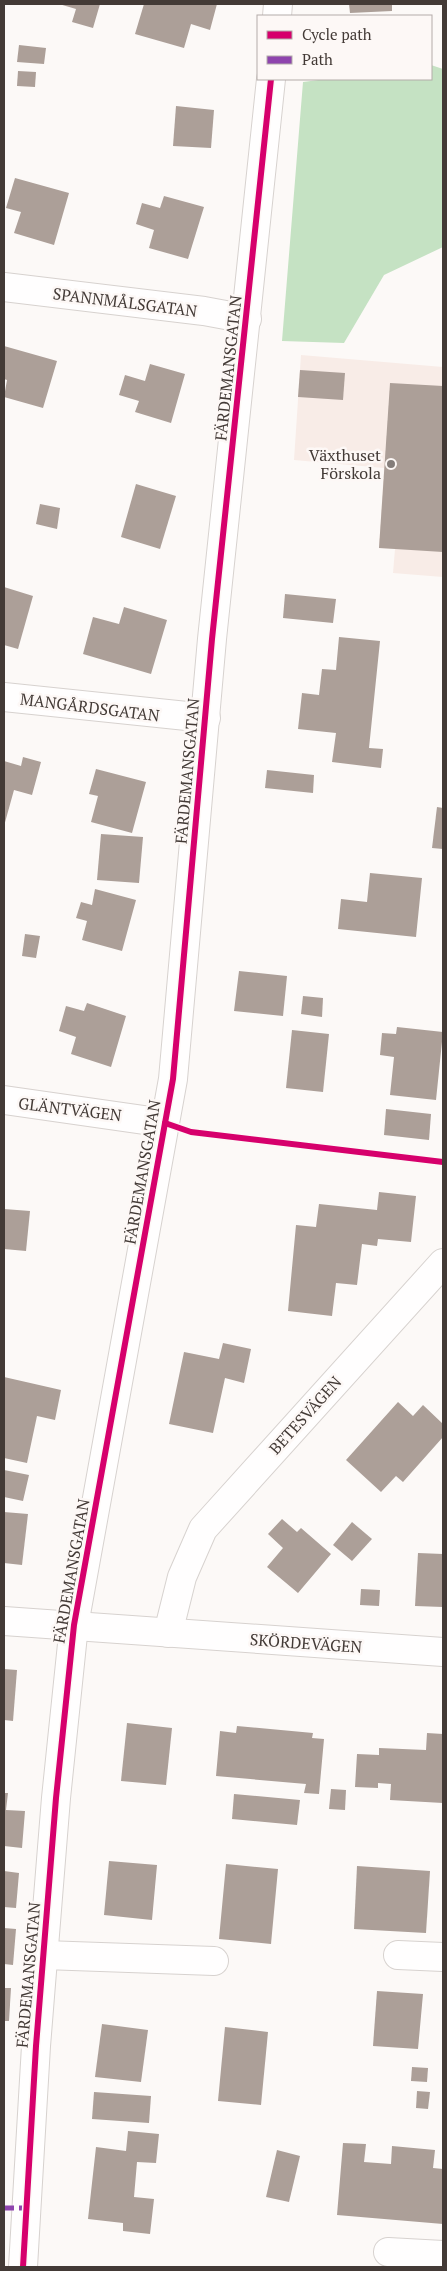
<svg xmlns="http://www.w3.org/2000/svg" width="447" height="2271" viewBox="0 0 447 2271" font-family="'PT Serif',serif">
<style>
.built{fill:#f8ece7}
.forest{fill:#c5e2c3}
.building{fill:#ac9f98}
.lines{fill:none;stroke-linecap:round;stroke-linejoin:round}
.street-casing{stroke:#d7d2cf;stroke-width:30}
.street{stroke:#fffefe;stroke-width:28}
.quiet{stroke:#8e44ad;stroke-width:5;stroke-dasharray:10 5;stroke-linecap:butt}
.cycleway-casing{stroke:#fdf8f6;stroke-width:9}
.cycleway{stroke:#d6006c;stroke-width:6}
.poi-dot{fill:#847d7a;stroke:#fdf8f6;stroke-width:2}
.labels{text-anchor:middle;stroke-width:5;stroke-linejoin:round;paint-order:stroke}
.street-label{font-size:16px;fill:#433a36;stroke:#fdf8f6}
.poi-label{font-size:16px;fill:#433a36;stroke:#fdf8f6;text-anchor:end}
</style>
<rect width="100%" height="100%" fill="#fcf9f7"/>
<polygon class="built" points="301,355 443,367 443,577 393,573 395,549 379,548 384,468 294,460"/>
<polygon class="forest" points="431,65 443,69 443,247 384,275 344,343 282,341 303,82 326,79 431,79"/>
<g class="building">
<polygon points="59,4 100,4 93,28 72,22 76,9"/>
<polygon points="144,4 217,4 210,30 191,24 184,48 135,34"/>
<polygon points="349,4 392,4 392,11 350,13"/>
<polygon points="19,45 46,48 44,64 17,62"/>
<polygon points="18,71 36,72 35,87 17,86"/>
<polygon points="176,106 214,110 211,148 173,146"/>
<polygon points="15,178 69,193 54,245 14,233 21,212 6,208"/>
<polygon points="164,196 204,207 188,259 149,248 154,230 136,224 142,203 160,208"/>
<polygon points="4,346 57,361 43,408 4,397 7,380 4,379"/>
<polygon points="150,364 185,374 171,423 135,412 139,401 119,395 125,375 145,381"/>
<polygon points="300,370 345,373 343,400 298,397"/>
<polygon points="390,383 443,386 443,552 379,548"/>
<polygon points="136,484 176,496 160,549 121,537"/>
<polygon points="40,504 60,508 57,529 36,524"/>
<polygon points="4,587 33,596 18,649 4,645"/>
<polygon points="285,594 336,599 333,623 283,618"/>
<polygon points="124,607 167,620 151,674 83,654 93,617 119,624"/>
<polygon points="339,637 380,641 369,748 383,749 381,768 332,762 336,733 298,729 302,693 319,695 322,669 336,670"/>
<polygon points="23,757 41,762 32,795 14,790 4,826 4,761 21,766"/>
<polygon points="96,769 146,782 132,833 91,822 98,796 89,794"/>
<polygon points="267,770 314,775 313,793 265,788"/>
<polygon points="437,807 443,808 443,849 432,848"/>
<polygon points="101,834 143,837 139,883 97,880"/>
<polygon points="370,873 422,878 416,937 338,929 341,899 367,902"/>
<polygon points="95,889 136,900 122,951 82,940 87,921 76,918 81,902 92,905"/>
<polygon points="25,934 40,936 36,958 22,956"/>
<polygon points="239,971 287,976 283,1016 234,1011"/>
<polygon points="303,996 323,998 322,1017 301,1014"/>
<polygon points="87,1003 126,1016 111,1067 71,1054 76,1037 59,1031 66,1006 84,1011"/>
<polygon points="397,1027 443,1032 436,1100 390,1095 394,1057 380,1055 382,1033 396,1034"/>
<polygon points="292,1030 329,1034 323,1092 286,1088"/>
<polygon points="386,1109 431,1114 429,1140 384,1135"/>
<polygon points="379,1192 416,1196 411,1242 378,1239 377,1246 362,1244 357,1285 336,1283 332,1316 288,1311 296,1225 316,1227 319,1204 377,1210"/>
<polygon points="4,1209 30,1211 26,1251 4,1249"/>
<polygon points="223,1343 251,1349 244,1383 225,1378 213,1433 169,1424 184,1352 219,1359"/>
<polygon points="4,1377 61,1390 55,1420 37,1416 27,1463 4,1458"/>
<polygon points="398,1402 413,1416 423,1405 443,1424 443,1437 403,1482 396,1476 381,1492 346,1460"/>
<polygon points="4,1470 29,1475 23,1501 4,1497"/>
<polygon points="4,1512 28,1514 22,1565 4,1563"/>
<polygon points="282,1519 297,1532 301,1528 331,1554 298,1593 267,1567 283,1548 268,1534"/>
<polygon points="352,1522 372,1539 352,1561 333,1545"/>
<polygon points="418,1553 443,1554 443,1607 415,1606"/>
<polygon points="361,1589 380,1590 379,1606 360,1605"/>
<polygon points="4,1669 17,1670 13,1721 4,1720"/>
<polygon points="127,1723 172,1728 166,1785 121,1781"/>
<polygon points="237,1726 313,1733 312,1738 324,1739 319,1794 304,1793 306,1784 216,1776 220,1731 236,1733"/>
<polygon points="427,1733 443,1734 443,1803 390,1800 391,1784 378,1783 378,1788 355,1787 357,1754 379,1755 379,1748 426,1750"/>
<polygon points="331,1789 346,1790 345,1810 329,1809"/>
<polygon points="4,1793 8,1793 6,1810 25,1811 22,1848 4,1846"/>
<polygon points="234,1794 300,1800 297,1825 232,1819"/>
<polygon points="109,1861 157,1865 152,1920 104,1915"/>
<polygon points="226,1864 278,1869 271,1944 219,1939"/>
<polygon points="357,1866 430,1871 426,1933 354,1929"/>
<polygon points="4,1871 19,1873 16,1908 4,1907"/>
<polygon points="4,1928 16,1929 13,1965 4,1964"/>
<polygon points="4,1988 11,1988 9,2021 4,2021"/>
<polygon points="377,1991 423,1994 418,2049 373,2046"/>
<polygon points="102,2024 148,2030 141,2082 95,2077"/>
<polygon points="225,2027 268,2032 261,2105 218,2101"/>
<polygon points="412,2067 428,2068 427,2082 411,2081"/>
<polygon points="417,2091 430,2092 428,2109 416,2108"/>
<polygon points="94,2092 151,2096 149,2123 92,2119"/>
<polygon points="128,2131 159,2134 156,2163 137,2162 134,2197 154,2199 150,2234 123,2231 123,2223 88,2219 96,2147 126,2151"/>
<polygon points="343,2143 366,2144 364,2162 391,2164 392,2146 435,2150 433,2168 443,2169 443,2224 337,2215"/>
<polygon points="277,2150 300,2156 289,2202 266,2197"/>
</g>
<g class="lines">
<g class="street-casing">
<g id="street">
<polyline points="277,16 278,4"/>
<polyline points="4,287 204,311 247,319"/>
<polyline points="4,697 206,718"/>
<polyline points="4,1100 165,1123"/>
<polyline points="4,1621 443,1652"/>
<polyline points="168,1633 182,1577 203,1529 443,1263"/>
<polyline points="44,1955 214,1961"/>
<polyline points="398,1955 443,1957"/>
<polyline points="388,2252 443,2255"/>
<polyline points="23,2267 36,2046 56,1798 74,1625 173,1079 212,639 271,79"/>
</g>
</g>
<use href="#street" class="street"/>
<polyline class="quiet" points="4,2208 27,2208"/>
<g class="cycleway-casing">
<g id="cycleway">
<polyline points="165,1123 191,1132 443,1162"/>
<polyline points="23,2267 36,2046 56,1798 74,1625 173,1079 212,639 271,79"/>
</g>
</g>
<use href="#cycleway" class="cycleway"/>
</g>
<circle class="poi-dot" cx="391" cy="464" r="5"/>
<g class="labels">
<g class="street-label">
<text transform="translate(125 302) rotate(7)" y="6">SPANNMÅLSGATAN</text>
<text transform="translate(228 368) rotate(-84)" y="6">FÄRDEMANSGATAN</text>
<text transform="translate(90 707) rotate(7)" y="6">MANGÅRDSGATAN</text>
<text transform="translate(187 771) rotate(-85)" y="6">FÄRDEMANSGATAN</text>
<text transform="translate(70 1109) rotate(7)" y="6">GLÄNTVÄGEN</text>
<text transform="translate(142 1172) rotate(-80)" y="6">FÄRDEMANSGATAN</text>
<text transform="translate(305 1415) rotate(-48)" y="6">BETESVÄGEN</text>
<text transform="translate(71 1571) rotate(-80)" y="6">FÄRDEMANSGATAN</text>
<text transform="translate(306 1643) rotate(4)" y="6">SKÖRDEVÄGEN</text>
<text transform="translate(28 1975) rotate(-85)" y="6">FÄRDEMANSGATAN</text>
</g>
<g class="poi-label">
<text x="381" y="461">Växthuset<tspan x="381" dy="18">Förskola</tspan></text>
</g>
</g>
<rect width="447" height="2271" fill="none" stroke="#433a36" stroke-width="10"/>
<rect x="257" y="15" width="175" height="65" fill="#fdf8f6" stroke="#b3aca9"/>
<rect x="267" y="31" width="25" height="8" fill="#d6006c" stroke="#b3aca9"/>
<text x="302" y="40" font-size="15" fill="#433a36">Cycle path</text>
<rect x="267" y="56" width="25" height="8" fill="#8e44ad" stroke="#b3aca9"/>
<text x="302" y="65" font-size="15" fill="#433a36">Path</text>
</svg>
